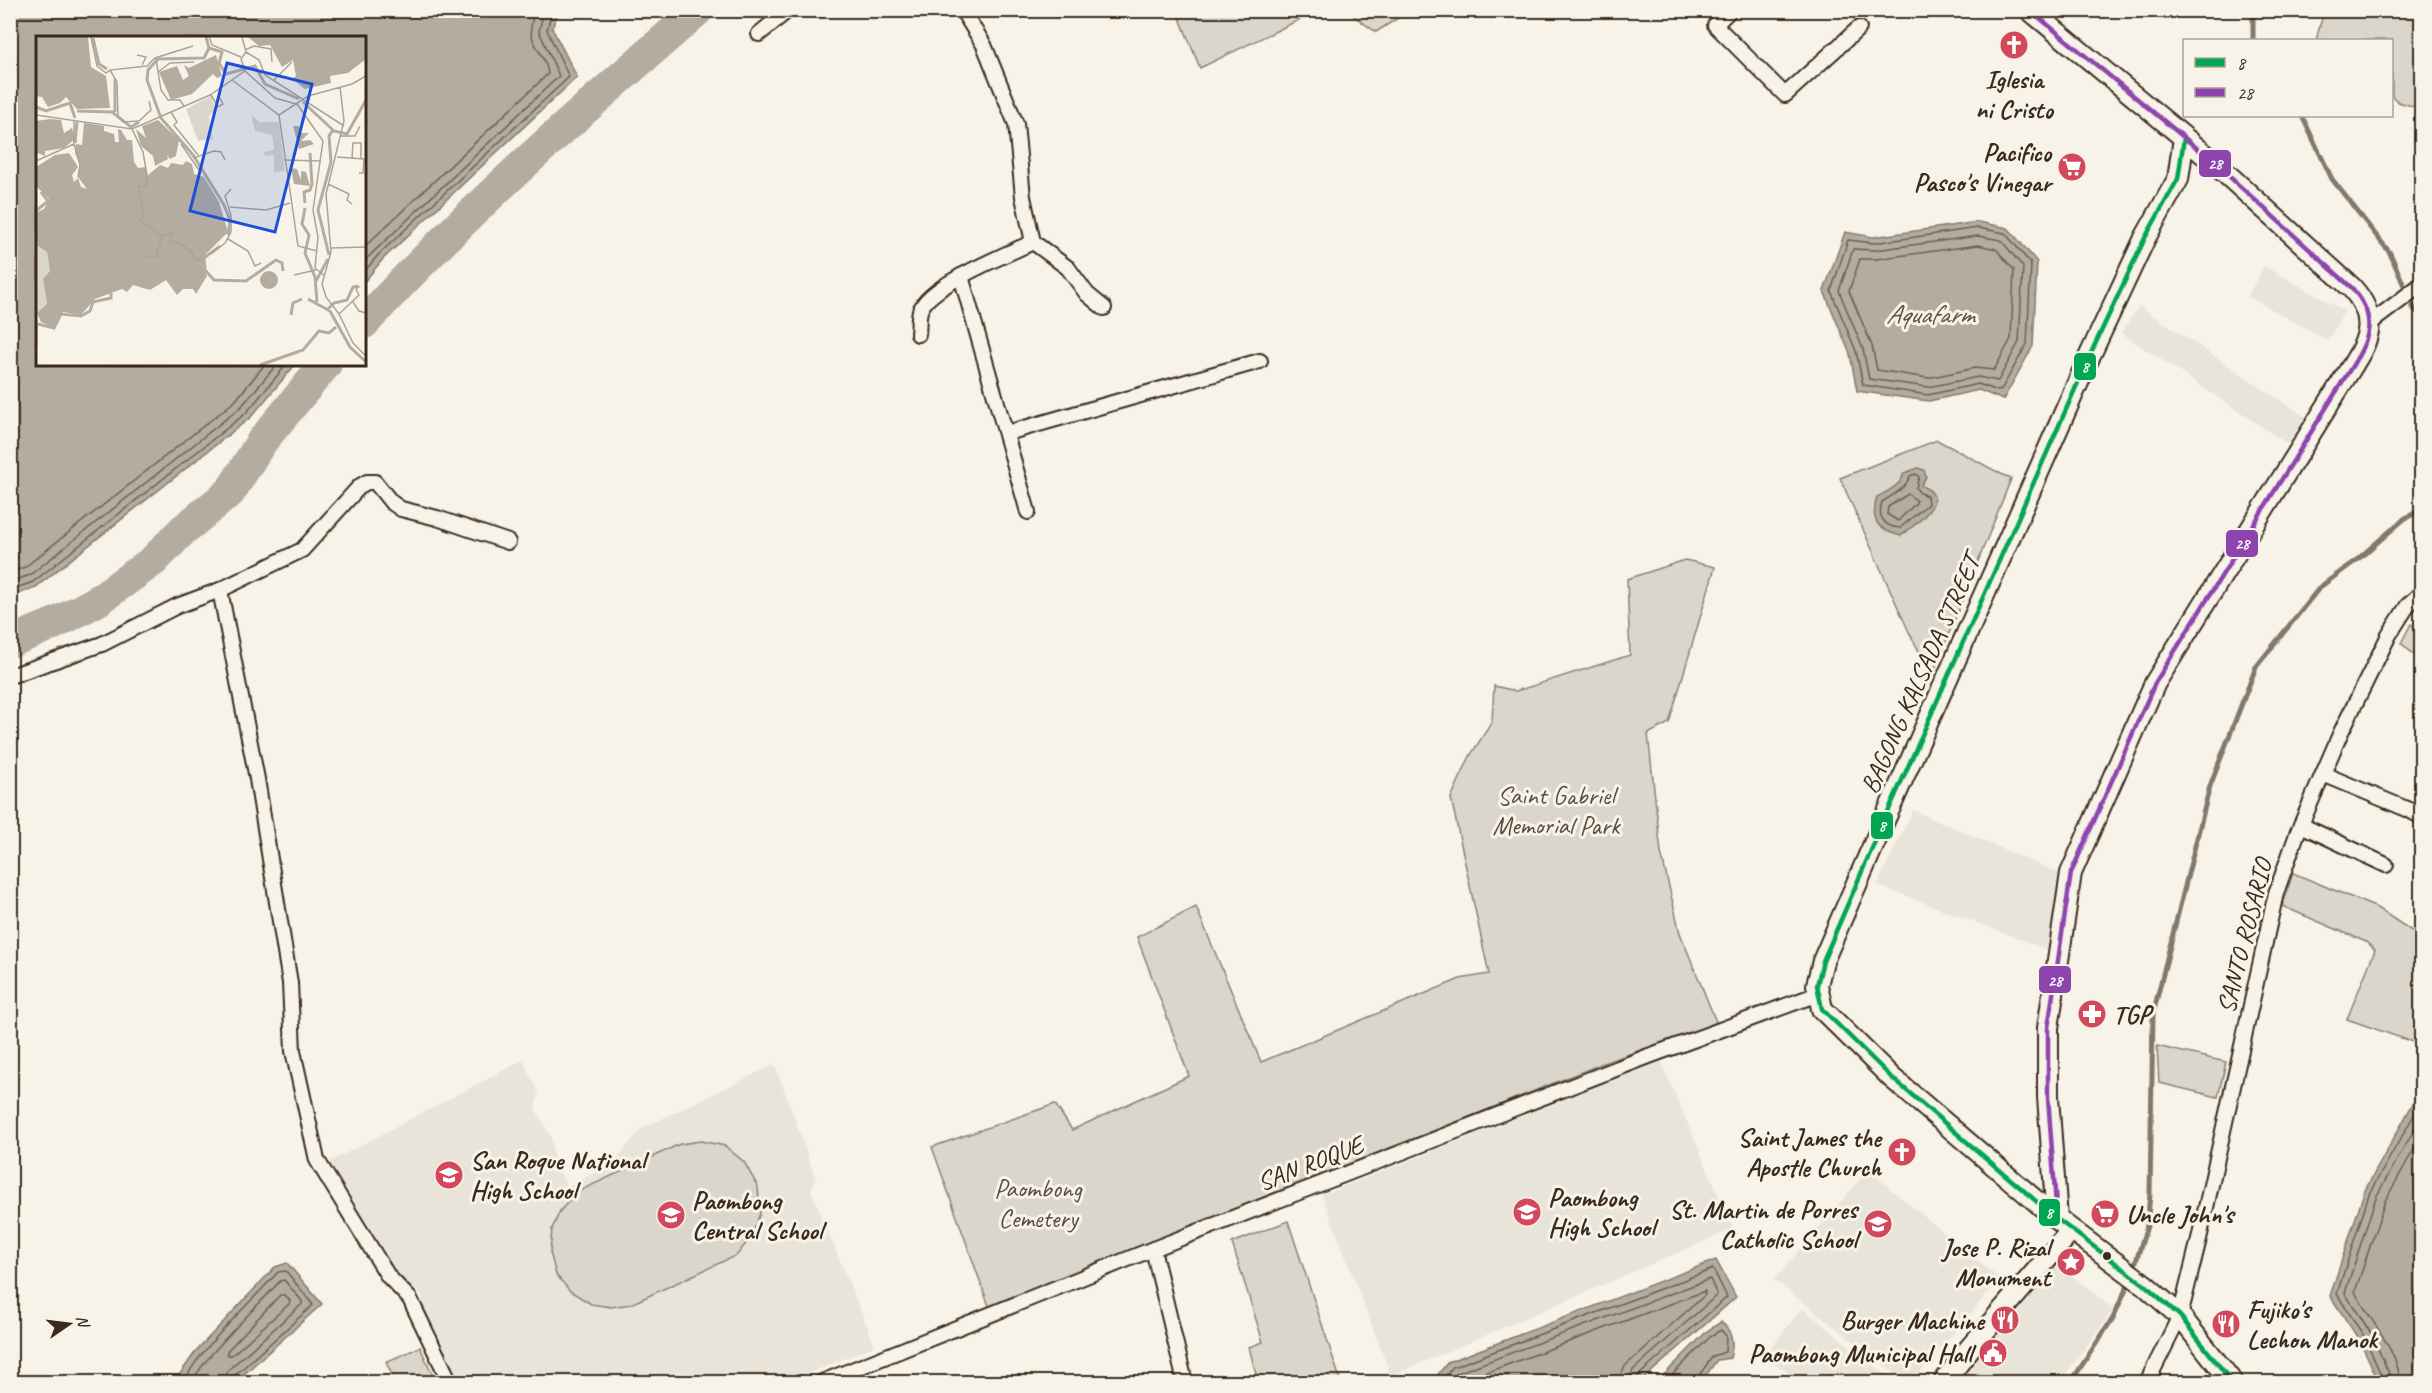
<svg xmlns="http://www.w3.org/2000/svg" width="2432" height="1393" viewBox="0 0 2432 1393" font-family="Caveat,sans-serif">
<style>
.built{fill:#e9e4d9}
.green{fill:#dbd6cb;stroke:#8b8074;stroke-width:1.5}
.water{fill:#b4aca0;stroke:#84786c;stroke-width:1.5}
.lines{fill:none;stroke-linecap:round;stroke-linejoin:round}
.shore{stroke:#6b5e52;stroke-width:1.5}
.stream{stroke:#84786c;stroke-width:5}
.river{stroke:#b4aca0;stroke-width:32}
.street-casing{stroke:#3b2a1e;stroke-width:18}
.secondary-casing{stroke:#3b2a1e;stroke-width:24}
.street{stroke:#f7f3e8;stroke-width:14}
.secondary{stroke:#f7f3e8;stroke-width:20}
.bus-1-casing{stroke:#f7f3e8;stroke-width:9}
.bus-2-casing{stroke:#f7f3e8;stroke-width:9}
.bus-1{stroke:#00a651;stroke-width:4.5}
.bus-2{stroke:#8e44ad;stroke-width:4.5}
.bus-dot{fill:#3b2a1e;stroke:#f7f3e8;stroke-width:2}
.labels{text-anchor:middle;stroke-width:6;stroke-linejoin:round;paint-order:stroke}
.poi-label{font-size:26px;font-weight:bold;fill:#3b2a1e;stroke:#f7f3e8;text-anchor:end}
.street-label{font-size:26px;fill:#3b2a1e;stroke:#f7f3e8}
.park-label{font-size:26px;fill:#5b4c41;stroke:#f7f3e8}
.water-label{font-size:27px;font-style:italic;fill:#5f5145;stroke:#f7f3e8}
.inset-river{fill:none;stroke:#b4aca0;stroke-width:3}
.inset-road{fill:none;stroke:#aca397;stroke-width:1.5}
.view{fill:#1d4ed8;fill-opacity:0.15;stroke:#1d4ed8;stroke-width:3}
.inset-edge{fill:none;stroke:#3b2a1e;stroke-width:3}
.line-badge{stroke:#f7f3e8;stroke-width:2}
.badge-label{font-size:16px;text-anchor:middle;font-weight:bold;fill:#fff}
</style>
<rect width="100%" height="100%" fill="#f7f3e8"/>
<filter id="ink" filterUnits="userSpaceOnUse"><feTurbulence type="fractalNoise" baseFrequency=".0167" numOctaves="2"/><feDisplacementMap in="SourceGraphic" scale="12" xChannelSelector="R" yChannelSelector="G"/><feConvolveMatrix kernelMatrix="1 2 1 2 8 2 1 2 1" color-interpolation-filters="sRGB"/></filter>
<g filter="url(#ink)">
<g class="built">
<polygon points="2264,266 2345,311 2328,341 2248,296"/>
<polygon points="2139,306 2307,418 2289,445 2121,333"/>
<polygon points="1913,810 2063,875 2046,949 1877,885"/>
<polygon points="523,1060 539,1094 535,1108 551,1137 554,1158 567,1187 614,1162 641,1129 775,1064 816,1179 811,1190 875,1346 788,1382 454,1382 422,1314 422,1295 396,1277 329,1162"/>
<polygon points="1661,1061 1733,1229 1391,1376 1322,1195"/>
<polygon points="1868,1170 2000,1279 1912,1382 1906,1382 1774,1280"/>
<polygon points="2051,1259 2114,1309 2060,1382 1963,1382 1958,1378"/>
<polygon points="1802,1308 1895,1382 1801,1382 1765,1356"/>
</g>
<g class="green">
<polygon points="1177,11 1317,11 1200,68"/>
<polygon points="1347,11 1409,11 1376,32"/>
<polygon points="2324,11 2421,11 2422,105 2419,108 2398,102 2392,96 2392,40 2316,40"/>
<polygon points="1937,440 2011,479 1932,676 1909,632 1840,478"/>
<polygon points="1685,560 1715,567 1669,723 1648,734 1661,853 1680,933 1717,1024 1606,1062 990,1309 932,1147 1055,1104 1072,1130 1189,1076 1137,937 1196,907 1261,1062 1460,979 1489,974 1451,798 1470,756 1492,722 1494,686 1516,691 1630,655 1627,579"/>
<polygon points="2411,624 2421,632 2421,661 2401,643"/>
<polygon points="2293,873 2377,908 2421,937 2421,1045 2347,1019 2375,950 2366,942 2282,906"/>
<polygon points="2157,1046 2226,1062 2218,1097 2159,1083"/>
<polygon points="701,1141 725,1146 744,1162 758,1187 760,1213 752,1236 737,1255 631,1304 611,1307 591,1304 570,1291 556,1275 550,1252 552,1229 560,1211 577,1192 680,1144"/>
<polygon points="1288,1221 1341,1382 1258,1382 1249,1347 1263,1342 1232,1243"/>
<polygon points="420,1347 436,1382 395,1382 386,1362"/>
</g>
<g class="water">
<polygon points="11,10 559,11 552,28 577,77 383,259 365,281 364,38 38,38 38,364 295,365 251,417 36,587 11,597"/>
<polygon points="1978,222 2008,228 2037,262 2033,346 2003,400 1979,390 1929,401 1857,391 1850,354 1824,291 1845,232 1873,237"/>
<path d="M1918 468 1924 470 1926 477 1921 485C1925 489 1929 488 1932 493 1942 506 1911 528 1901 536 1877 530 1870 521 1877 497 1888 491 1901 486 1904 473Z"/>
<polygon points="2421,1089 2421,1382 2379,1382 2360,1341 2330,1296 2364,1192"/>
<polygon points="1716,1260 1736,1297 1640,1382 1432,1382 1448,1362"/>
<polygon points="287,1263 322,1304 235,1382 180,1382 180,1374 196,1351 275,1267"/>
<path d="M1721 1322C1733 1331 1734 1344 1730 1358L1717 1360 1701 1382H1670L1663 1376 1707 1331Z"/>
</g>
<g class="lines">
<g class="shore">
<polygon points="1978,228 2005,233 2031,264 2027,344 2001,390 1998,391 1978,384 1928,395 1863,385 1856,351 1831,291 1848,240 1874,243"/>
<polygon points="1978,236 2001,240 2023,267 2019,342 1998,381 1978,377 1928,387 1869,379 1863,349 1839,291 1853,249 1875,250"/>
<polygon points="1978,245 1996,249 2014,270 2011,339 1994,370 1975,368 1928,378 1877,370 1872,346 1849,291 1860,259 1876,259"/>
<path d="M364 247 548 74C545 47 522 45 535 10"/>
<polyline points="364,261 559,76 539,31 544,10"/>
<polyline points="364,272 379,254 569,77 547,30 552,10"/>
<path d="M1916 474 1919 477 1916 488 1920 493 1927 496 1928 504 1900 528C1884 527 1877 517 1882 502 1893 495 1905 489 1910 476Z"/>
<polygon points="1908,494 1916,500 1916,503 1898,521 1887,514 1888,507"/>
<polyline points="10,573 25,567 235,401 265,364"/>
<polyline points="10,582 30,575 241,407 277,364"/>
<polyline points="10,590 33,582 246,413 287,364"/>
<polygon points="280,1295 285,1295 290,1301 289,1304 232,1355 228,1355 227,1351"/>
<path d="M186 1382C186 1362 261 1292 278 1272L286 1271 313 1305 234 1376 231 1382"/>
<path d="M194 1382C194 1366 266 1298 280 1281L284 1280 302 1301V1304L228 1370 224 1382"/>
<polyline points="1440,1382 1453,1367 1713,1269 1727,1297 1638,1376 1636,1382"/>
<polyline points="1449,1382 1457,1373 1710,1279 1717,1295 1633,1370 1629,1382"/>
<polyline points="1461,1382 1705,1291 1705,1295 1625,1366 1621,1374 1620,1382"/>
<polyline points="1673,1382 1673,1374 1712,1335 1721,1330 1726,1336 1725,1352 1713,1356 1698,1377 1697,1382"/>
<polyline points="2384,1382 2365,1338 2337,1294 2369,1194 2422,1101"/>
<polyline points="2391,1382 2390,1376 2372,1335 2345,1293 2376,1197 2422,1116"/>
<path d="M2400 1382C2399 1351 2368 1318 2355 1292L2385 1201 2422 1135"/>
</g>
<g class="stream">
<polyline points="2253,40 2253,19 2256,10"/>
<polyline points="2302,116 2332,179 2390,253 2414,309 2422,317"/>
<polyline points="2133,1271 2147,1226 2150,1194 2153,1014 2210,786 2256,667 2320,587 2358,559 2404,519 2422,509"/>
<polyline points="2071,1382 2113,1318 2130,1280"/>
</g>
<g class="river">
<path d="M364 323C467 210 583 110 698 10"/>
<polyline points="10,642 58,622 97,601 153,561 183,530 230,492 262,441 326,364"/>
</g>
<g class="street-casing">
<g id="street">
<polyline points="1730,10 1715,25 1785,95 1859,28"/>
<polyline points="759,34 788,10"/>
<polyline points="1033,242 1068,268 1087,294 1104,308"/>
<polyline points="961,276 1028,512"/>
<polyline points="2369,324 2422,284"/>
<path d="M918 334C919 327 918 318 920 311 928 285 1008 254 1033 242L1023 197 1016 124 984 45 962 10"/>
<polyline points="1007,433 1260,361"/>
<polyline points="220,590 257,779 290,983 293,1051 317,1160 388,1276 410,1299 450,1382"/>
<polyline points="10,676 102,644 177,606 220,590 302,550 360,486 367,482 375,482 391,502 401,509 437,518 508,542"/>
<polyline points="2323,774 2409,810 2422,817"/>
<polyline points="2301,825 2386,865"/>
<polyline points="1153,1249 1185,1382"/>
<polyline points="822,1382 1153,1249 1649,1056 1818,994"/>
<polyline points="2147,1382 2180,1316 2199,1239 2276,893 2297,834 2341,732 2389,635 2408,605 2422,592"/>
</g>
</g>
<g class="secondary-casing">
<g id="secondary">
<path d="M2030 10 2210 159 2352 288C2385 325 2362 349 2341 384L2155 683 2071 873 2048 1028V1097L2057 1219"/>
<polyline points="2184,138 2178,179 2145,238 2091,353 1880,830 1823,961 1817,985 1822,1009 1892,1078 2057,1219 2145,1285 2180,1316 2232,1382"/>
<polyline points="1944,1382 1969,1349 2071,1231"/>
</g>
</g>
<use href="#street" class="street"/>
<use href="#secondary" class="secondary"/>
<g class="bus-1-casing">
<polyline id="bus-1" points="2184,138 2178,179 2145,238 2091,353 1880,830 1823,961 1817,985 1822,1009 1892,1078 2057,1219 2145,1285 2180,1316 2232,1382"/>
</g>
<g class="bus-2-casing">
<path id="bus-2" d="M2030 10 2210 159 2352 288C2385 325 2362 349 2341 384L2155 683 2071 873 2048 1028V1097L2057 1219"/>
</g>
<use href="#bus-1" class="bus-1"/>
<use href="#bus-2" class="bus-2"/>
</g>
</g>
<defs>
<g id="church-disc" transform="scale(1.5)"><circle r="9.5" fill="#d1495b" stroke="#f7f3e8"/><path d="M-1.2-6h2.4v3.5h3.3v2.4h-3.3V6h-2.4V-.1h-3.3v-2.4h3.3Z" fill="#fff"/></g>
<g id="supermarket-disc" transform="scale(1.5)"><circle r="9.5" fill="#d1495b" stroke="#f7f3e8"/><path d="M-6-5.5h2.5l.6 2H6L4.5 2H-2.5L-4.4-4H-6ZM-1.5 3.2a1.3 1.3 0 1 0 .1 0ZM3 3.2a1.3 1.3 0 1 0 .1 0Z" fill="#fff"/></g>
<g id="pharmacy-disc" transform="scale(1.5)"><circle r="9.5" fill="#d1495b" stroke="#f7f3e8"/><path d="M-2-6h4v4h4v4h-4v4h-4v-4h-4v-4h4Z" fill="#fff"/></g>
<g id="school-disc" transform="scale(1.5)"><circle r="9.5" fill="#d1495b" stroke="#f7f3e8"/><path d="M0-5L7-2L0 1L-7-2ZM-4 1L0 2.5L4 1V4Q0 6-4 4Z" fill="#fff"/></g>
<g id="sight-disc" transform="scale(1.5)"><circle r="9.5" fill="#d1495b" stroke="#f7f3e8"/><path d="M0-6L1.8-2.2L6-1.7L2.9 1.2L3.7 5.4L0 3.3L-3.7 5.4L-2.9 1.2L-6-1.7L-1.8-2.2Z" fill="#fff"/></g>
<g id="restaurant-disc" transform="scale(1.5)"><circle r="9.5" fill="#d1495b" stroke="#f7f3e8"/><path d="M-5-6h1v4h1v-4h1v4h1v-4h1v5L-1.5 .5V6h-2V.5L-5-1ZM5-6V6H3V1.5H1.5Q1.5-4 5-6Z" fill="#fff"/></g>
<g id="civic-disc" transform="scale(1.5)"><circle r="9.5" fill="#d1495b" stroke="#f7f3e8"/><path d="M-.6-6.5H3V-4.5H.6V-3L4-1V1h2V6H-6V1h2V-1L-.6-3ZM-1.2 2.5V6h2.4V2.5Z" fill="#fff"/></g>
</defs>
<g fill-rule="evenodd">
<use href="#church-disc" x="2014" y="45"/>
<use href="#supermarket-disc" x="2072" y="167"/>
<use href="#pharmacy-disc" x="2092" y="1014"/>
<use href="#church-disc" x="1902" y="1152"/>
<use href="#school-disc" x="449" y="1175"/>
<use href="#school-disc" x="1527" y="1212"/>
<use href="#supermarket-disc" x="2105" y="1214"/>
<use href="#school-disc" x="671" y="1215"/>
<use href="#school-disc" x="1878" y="1224"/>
<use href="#sight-disc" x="2071" y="1262"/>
<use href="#restaurant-disc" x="2005" y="1320"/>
<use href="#restaurant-disc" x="2226" y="1324"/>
<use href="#civic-disc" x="1993" y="1353"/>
</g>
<circle class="bus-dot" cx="2107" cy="1256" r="5"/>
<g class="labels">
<g class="poi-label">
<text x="2014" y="88" text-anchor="middle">Iglesia<tspan x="2014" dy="30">ni Cristo</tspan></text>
<text x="2051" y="161">Pacifico<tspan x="2051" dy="30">Pasco's Vinegar</tspan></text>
<text x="2113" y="1023" text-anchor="start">TGP</text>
<text x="1881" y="1146">Saint James the<tspan x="1881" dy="30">Apostle Church</tspan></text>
<text x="470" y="1169" text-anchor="start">San Roque National<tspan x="470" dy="30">High School</tspan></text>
<text x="1548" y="1206" text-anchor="start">Paombong<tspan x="1548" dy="30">High School</tspan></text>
<text x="692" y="1209" text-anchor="start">Paombong<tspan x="692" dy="30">Central School</tspan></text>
<text x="1857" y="1218">St. Martin de Porres<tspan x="1857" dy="30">Catholic School</tspan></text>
<text x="2126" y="1223" text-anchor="start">Uncle John's</text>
<text x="2050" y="1256">Jose P. Rizal<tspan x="2050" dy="30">Monument</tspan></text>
<text x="2247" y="1318" text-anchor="start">Fujiko's<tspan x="2247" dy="30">Lechon Manok</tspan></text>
<text x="1984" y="1329">Burger Machine</text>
<text x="1972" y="1362">Paombong Municipal Hall</text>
</g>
<g class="street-label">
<text transform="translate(1920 674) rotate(-66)" y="9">BAGONG KALSADA STREET</text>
<text transform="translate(2244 936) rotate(-76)" y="9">SANTO ROSARIO</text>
<text transform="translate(1310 1163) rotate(-21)" y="9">SAN ROQUE</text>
</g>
<g class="park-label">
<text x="1556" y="804">Saint Gabriel<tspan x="1556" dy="30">Memorial Park</tspan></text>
<text x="1038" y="1197">Paombong<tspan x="1038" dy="30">Cemetery</tspan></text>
</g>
<g class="water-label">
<text x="1930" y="323">Aquafarm</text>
</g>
</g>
<g transform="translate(36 36)">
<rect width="330" height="330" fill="#f7f3e8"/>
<path d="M175 60 179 73 173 81 177 103 162 105 150 73ZM215 79 224 86H243L249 135 238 136V119L229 120 228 116 238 114 236 99 219 95ZM0 209 11 216 14 235 7 243 11 268 1 277Z" fill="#dbd6cb"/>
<path d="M0 1H52L55 31 70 40 74 72 41 73 30 61 24 67 12 71 6 61 0 60ZM212 1H330V23L312 37 294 40 295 47 269 53 256 43 260 40 257 24 246 31 234 9 223 10ZM180 19 186 40 181 42 177 38 156 58 135 64 123 36 141 30 147 44 153 40 148 29 153 32ZM14 83 25 84 28 97 36 92 39 103 28 112 9 115V120L2 117 0 122V85ZM122 84 143 104 140 120 134 123 131 119 132 123 119 130 117 120 105 110 100 93 110 102 106 90ZM48 87 68 90V95L78 98 79 106H83L82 93 85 94 91 104H96L98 126 102 132 109 131 111 140 124 129 132 132 135 127 147 129 150 125 156 128 158 138 168 141 183 166 192 196 170 218 167 231 171 240 160 258 157 253H147L141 259 130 244 114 254 97 249 91 256 86 253 59 263 45 279 27 276 17 291 5 286 1 277 11 268 7 243 14 235 11 216 0 209V177L8 173 13 163 0 150V131L19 119 33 117 42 131 36 139 38 146 42 142 45 151 51 153 42 141 44 128 39 117 40 108 46 109ZM257 90H263L265 97H273L265 105 274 104 278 108 263 113ZM255 132 261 133 265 144V135L270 136 274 150 258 148ZM224 244a9 9 0 1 1 18 0a9 9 0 1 1-18 0Z" fill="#b4aca0"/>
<path class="inset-river" d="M170 1 173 12 168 22 122 23 112 34 111 44 125 82 157 119 188 169 194 184 192 199M57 2 63 28 71 33M173 12 186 16 183 27 190 38 219 30 229 48 263 63M79 43V76M267 66 298 95 311 98 330 64M0 71 10 75 34 67 39 82M41 75 76 76 95 91 103 86M39 107 41 86M269 167 268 156 274 154 276 148 274 117M269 172 266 188 273 199 269 217 279 241 281 266M0 175 12 165 5 156M184 210 168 222 169 234 178 244 210 245 240 224 246 227 247 235M293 219 282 174 295 126 293 100 297 94M280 245 292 223M272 263 294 275 314 311 330 326M292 273 298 267 311 264 317 251 322 250M255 279 257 267 266 263M0 285V311M2 288 18 292 25 278 45 280 54 275 57 266 75 262V257M224 329 267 314 283 295 293 297 300 291"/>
<path class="inset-road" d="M55 1 61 30 70 37 74 34M173 1 176 9 205 21M206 1 210 16 223 24 229 39 308 90M209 14 218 10 235 13 236 26M101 19 110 21 106 29M120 22 122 36 134 27 158 26M209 34 205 23 210 16M122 36 125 54 132 64H144L148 70M196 44 243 79 272 60 316 48 330 40M237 45 256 26M304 51 308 85 290 158 295 216 286 248 290 261 303 278 317 307 330 320M175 59 182 71 187 68 184 62M113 65 115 74 103 85 87 86 82 80 81 46 74 34 111 30 119 22 157 10M261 68 287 105 277 174 282 201 279 232 288 239M135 76 141 86 138 89 162 119M0 79 96 93 174 59 209 35 239 62 260 68M243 79 262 210 281 215M96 93 107 116 111 139 110 150H102L108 179 104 184 126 200 136 196 135 206 144 207 157 217 158 223 164 224M305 100H319L324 90M38 108 44 129 42 141M145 108 163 134M301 121 328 123 327 137H323M157 122 178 115 185 116 189 124M316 122 317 107H325V122M248 124 285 125M0 125 38 108V84M292 148 313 158 311 164 316 168M194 171 230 174 254 167M192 203 212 215 219 230 225 227M295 212 330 211M175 218 189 207 195 196V179L189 160 195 153M110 220 120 221 126 200M258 239 280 234M317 266 323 275 330 277M303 278 323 259 320 253 324 250"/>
<path class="view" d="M191 27 276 48 239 196 154 175Z"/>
<rect width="330" height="330" class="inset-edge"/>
</g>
<g class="line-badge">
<rect x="2198" y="149" width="34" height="29" rx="6" fill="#8e44ad"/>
<rect x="2073" y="352" width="24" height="29" rx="6" fill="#00a651"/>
<rect x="2225" y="529" width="34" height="29" rx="6" fill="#8e44ad"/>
<rect x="1870" y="811" width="24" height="29" rx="6" fill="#00a651"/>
<rect x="2038" y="965" width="34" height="29" rx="6" fill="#8e44ad"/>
<rect x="2038" y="1198" width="23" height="29" rx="6" fill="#00a651"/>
</g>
<g class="badge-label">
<text x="2215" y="169">28</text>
<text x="2085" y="372">8</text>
<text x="2242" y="549">28</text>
<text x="1882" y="831">8</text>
<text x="2055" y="986">28</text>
<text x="2049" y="1218">8</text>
</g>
<rect width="2432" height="1393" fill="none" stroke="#f7f3e8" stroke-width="36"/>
<rect x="18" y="18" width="2396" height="1357" fill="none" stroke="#3b2a1e" stroke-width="2" filter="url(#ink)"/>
<rect x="2183" y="39" width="210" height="78" fill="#f7f3e8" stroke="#aca397" stroke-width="1.5"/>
<rect x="2195" y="58" width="30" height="9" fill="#00a651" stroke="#aca397" stroke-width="1.5"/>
<text x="2237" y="69" font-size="18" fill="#3b2a1e">8</text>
<rect x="2195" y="88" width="30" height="9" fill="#8e44ad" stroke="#aca397" stroke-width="1.5"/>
<text x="2237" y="99" font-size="18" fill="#3b2a1e">28</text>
<g transform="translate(69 1324) rotate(76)" stroke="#f7f3e8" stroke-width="4.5" paint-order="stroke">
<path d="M0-4.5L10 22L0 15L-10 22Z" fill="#3b2a1e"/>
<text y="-9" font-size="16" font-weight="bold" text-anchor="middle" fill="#3b2a1e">N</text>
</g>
</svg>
